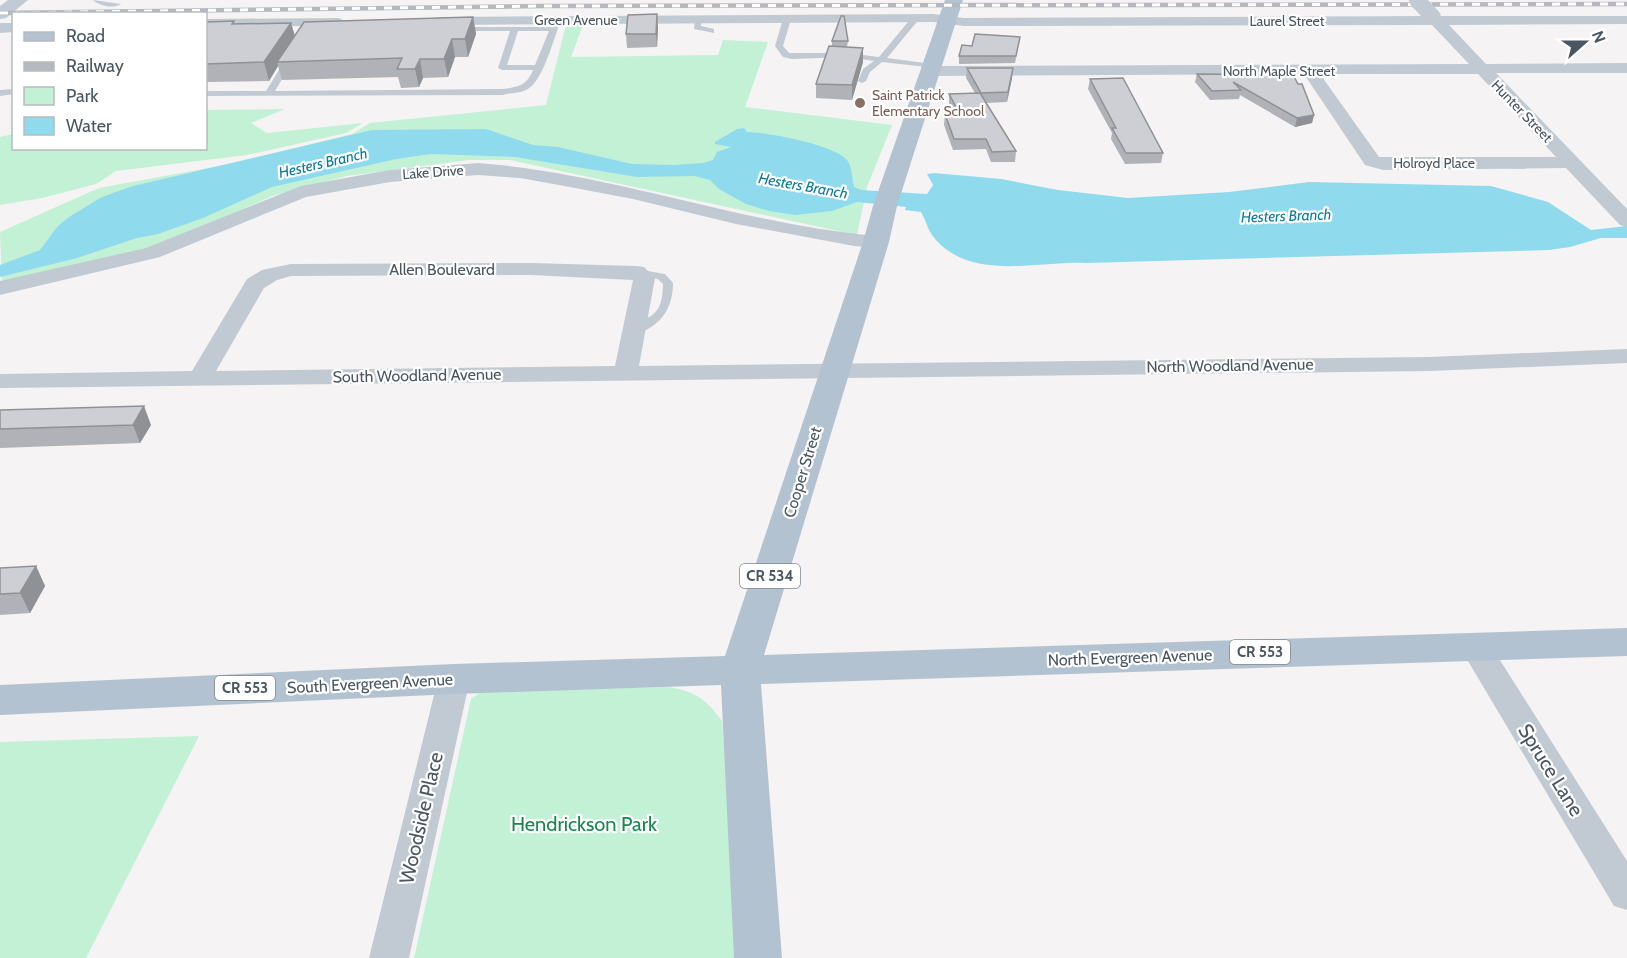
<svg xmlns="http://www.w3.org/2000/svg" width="1627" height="958" viewBox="0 0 1627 958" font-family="Cabin,sans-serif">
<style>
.green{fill:#c3f1d5}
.water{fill:#90daee}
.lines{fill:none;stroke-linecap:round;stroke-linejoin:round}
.lane{fill:#c1cad2;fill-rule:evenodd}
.street{fill:#c1cad2;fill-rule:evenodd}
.secondary{fill:#c1cbd6;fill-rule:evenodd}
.primary{fill:#b3c2d1;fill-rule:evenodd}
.rail-casing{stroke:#b5b8bd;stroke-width:4.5}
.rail{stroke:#fff;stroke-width:3;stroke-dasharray:8;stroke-linecap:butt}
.street-bridge{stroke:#c1cad2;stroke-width:16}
.wall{fill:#b0b2b7}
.shaded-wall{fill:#909195}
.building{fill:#cdcfd5;stroke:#909195;stroke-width:1.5}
.education-dot{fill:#8d6e63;stroke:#fff;stroke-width:2}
.labels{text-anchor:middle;stroke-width:4.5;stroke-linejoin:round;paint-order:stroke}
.far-street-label{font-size:14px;fill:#4a5661;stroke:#fff}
.far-education-label{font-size:14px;fill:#785e54;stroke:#fff;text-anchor:start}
.far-water-label{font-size:15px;font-style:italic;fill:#0c7c9b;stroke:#fff}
.shield{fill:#fff;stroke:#808990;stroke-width:1.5}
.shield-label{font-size:15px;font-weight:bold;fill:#4a5661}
.street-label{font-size:16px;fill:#4a5661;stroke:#fff}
.near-street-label{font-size:20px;fill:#4a5661;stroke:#fff}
.near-park-label{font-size:20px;fill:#17864f;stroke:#fff}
</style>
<rect width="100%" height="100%" fill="#f5f3f3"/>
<g class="green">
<polygon points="566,25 583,25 571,57 718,55 723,40 768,42 745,107 892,125 867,187 857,235 510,160 469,160 347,176 272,196 151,251 2,283 0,232 99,188 230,164 352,134 370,123 546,105"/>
<polygon points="285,109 251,123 267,133 363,123 346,133 247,155 116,171 96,184 42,198 0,205 0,137 13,134 14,148 206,148 206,110"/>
<path d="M668 687C695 691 706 699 722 721L741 958H414L471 699 481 692Z"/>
<polygon points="199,736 86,958 0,958 0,742"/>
</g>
<path class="water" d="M744 128 747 132C767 132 835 145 847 160 852 166 852 178 854 187L861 190 927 194 933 185 927 174 934 173 1001 179 1058 190 1128 198 1229 192 1309 182 1491 186 1548 202 1591 230 1627 226V238H1601L1570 247 1549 250 1086 263C1037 261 973 281 936 240 927 230 927 222 921 212L905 210 906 207 857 202 832 211 795 215 769 211 746 204 719 189 710 180 694 176 637 177 515 157 431 154 396 159 272 187 203 218 158 234 137 238 77 258 0 277V265L40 250 58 226 69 217 102 197 133 186 372 130 486 129 533 145 558 147 632 164 674 165 703 163 713 160 717 152 731 147 715 144V142L737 129Z"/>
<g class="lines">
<g class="lane">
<path d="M93 0 121 4C113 9 100 6 93 0Z"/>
<polygon points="913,16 920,18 887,58 932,64 936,66 935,68 882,62 870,72 866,81 862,83 858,81 863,69 874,61 847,57 792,59 783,57 775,46 783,19 787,17 791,19 783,46 789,53 847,53 879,57"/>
<polygon points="695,17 701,17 701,26 714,29 714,33 694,29"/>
<path d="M554 18 561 20C554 37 543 83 526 90 520 93 510 93 503 95L206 96V91H266L287 57H290L294 59 275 91 503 89C519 87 527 85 533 70H502L498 68 510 31H457L453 29 457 27H551ZM518 31H549L535 65H507Z"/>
<polygon points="14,89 14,94 0,96 0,90"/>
<path d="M636 269 665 274 673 283C673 310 659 328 633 335L627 332C648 312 662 322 663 284L658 279 632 274V270Z"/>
</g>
<g class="street">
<path d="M1433 13 1440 16H1627V24L1449 25 1486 64 1627 63V73H1496L1627 209V227L1620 225 1566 168 1383 170 1365 165 1304 74 930 76 922 71 930 66 1469 64 1432 25 964 26 933 22 438 25 431 21 438 17 933 14 964 18 1426 16ZM1320 74H1478L1556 157H1379Z"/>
<polygon points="339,18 346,22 344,25 206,28 206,19"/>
<polygon points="0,23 14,23 14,32 0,33"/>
<path d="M478 163C613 173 741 224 876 236L883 238 886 242 883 246 876 248 854 246 736 224 633 199 559 185 520 178 478 175 390 182 306 197 160 257 0 295V281L146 248 301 186 390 170Z"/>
<path d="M531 263 636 266 644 267 655 278 639 366 1429 357 1627 349V363L1429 371 0 388V374L192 371 247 279 262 270 291 264ZM531 275 633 280 615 366 216 371 264 288 277 280 291 276Z"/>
<polygon points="1475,635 1486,638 1627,861 1627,910 1614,906 1459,646 1464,638"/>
<polygon points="454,667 465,671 470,679 409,958 369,958 438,679 443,671"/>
</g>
<polygon class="secondary" points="8,0 28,0 6,18 0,19 0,6"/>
<polygon class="primary" points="945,0 963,0 897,206 889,242 764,655 1627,628 1627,656 761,684 782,958 734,958 721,685 454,694 0,715 0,685 454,664 725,656 863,242 873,206"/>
<g class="rail-casing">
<polyline id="rail" points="0,13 542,6 1627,4"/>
</g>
<use href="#rail" class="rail"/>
<polyline class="street-bridge" points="1417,0 1433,17"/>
</g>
<g class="wall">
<polygon points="473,17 476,34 468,57 455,57 448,77 423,78 419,87 401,88 398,77 282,80 278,66 269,81 206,82 206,22 234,21 235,24 291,23 295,36"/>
<polygon points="658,28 657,47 627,48 626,34"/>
<polygon points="1020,37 1015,63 959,64 959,56 972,46"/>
<polygon points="832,41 848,41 847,47 863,62 852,100 816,98 816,84 832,46"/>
<polygon points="967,68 1012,78 1007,102 986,103 1016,151 1015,162 991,162 986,149 953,150 944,125 945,114 954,114 949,104 949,94 975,93 966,78"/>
<polygon points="1197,74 1293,75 1314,115 1312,123 1295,127 1240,95 1239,99 1210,100 1195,82"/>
<polygon points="1090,79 1163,153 1161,163 1125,164 1111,139 1112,133 1088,89"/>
<polygon points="0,410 151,425 140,443 0,448"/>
<polygon points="36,566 45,586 30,613 0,615 0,568"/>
</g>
<g class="shaded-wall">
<polygon points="657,14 658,28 657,47 656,34"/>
<polygon points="473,17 476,34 468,57 465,39"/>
<polygon points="291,23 296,40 277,62 278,66 269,81 264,62"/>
<polygon points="452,39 455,57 448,77 444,59"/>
<polygon points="863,48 863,62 852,100 852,85"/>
<polygon points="420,59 423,78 419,87 415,69"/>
<polygon points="1013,68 1012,78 1007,102 1008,92"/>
<polygon points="1314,115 1312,123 1295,127 1297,118"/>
<polygon points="144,406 151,425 140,443 133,425"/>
<polygon points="36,566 45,586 30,613 20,593"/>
</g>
<g class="building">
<polygon points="657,14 656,34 626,34 628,15"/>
<polygon points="841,16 844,16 848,41 832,41"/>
<polygon points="473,17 465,39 452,39 444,59 420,59 415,69 397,69 402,58 277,62 304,22"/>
<polygon points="234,21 232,24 291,23 264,62 206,64 206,22"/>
<polygon points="975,34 1020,37 1016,56 959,56 962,45 972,46"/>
<polygon points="829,46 863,48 852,85 816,84"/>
<polygon points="967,68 1013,68 1008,92 981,93"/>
<polygon points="1197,74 1293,75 1298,84 1302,84 1314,115 1297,118 1233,82 1241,90 1212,91"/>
<polygon points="1123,78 1163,153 1126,153 1112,128 1116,128 1090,79"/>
<polygon points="980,93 1016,151 992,152 986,139 954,139 945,114 960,114 949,94"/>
<polygon points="144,406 133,425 0,429 0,410"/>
<polygon points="36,566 20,593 0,594 0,568"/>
</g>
<circle class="education-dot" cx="860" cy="103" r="6"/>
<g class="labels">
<g class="far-street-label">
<text x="576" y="25">Green Avenue</text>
<text x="1287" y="26">Laurel Street</text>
<text x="1279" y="76">North Maple Street</text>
<text transform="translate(1522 111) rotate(46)" y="5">Hunter Street</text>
<text x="1434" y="168">Holroyd Place</text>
<text transform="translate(433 172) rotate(-4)" y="5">Lake Drive</text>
</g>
<g class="far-education-label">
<text x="872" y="100">Saint Patrick<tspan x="872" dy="16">Elementary School</tspan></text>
</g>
<g class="far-water-label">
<text transform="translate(323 163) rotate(-13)" y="5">Hesters Branch</text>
<text transform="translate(803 186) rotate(10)" y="5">Hesters Branch</text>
<text transform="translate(1286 216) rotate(-2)" y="5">Hesters Branch</text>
</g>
<g class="shield">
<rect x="740" y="564" width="60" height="24" rx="4.5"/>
<rect x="1230" y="640" width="60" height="24" rx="4.5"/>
<rect x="215" y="676" width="60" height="24" rx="4.5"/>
</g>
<g class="shield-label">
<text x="770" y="581">CR 534</text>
<text x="1260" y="657">CR 553</text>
<text x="245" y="693">CR 553</text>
</g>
<g class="street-label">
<text x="442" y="275">Allen Boulevard</text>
<text transform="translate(1230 365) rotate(-1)" y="6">North Woodland Avenue</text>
<text transform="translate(417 375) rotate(-1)" y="6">South Woodland Avenue</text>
<text transform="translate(802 472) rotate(-73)" y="6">Cooper Street</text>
<text transform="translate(1130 657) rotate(-2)" y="6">North Evergreen Avenue</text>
<text transform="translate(370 683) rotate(-3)" y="6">South Evergreen Avenue</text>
</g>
<g class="near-street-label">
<text transform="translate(1551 770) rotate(58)" y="7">Spruce Lane</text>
<text transform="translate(421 818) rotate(-77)" y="7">Woodside Place</text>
</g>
<g class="near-park-label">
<text x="584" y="831">Hendrickson Park</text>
</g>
</g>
<rect x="12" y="12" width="195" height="138" fill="#ffffff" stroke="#b7bbc0" stroke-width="1.5"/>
<rect x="24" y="32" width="30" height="9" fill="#b3c2d1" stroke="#b7bbc0" stroke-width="1.5"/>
<text x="66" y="42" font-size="18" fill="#4a5661">Road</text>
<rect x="24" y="62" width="30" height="9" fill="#b5b8bd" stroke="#b7bbc0" stroke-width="1.5"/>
<text x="66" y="72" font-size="18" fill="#4a5661">Railway</text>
<rect x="24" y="87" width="30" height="18" fill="#c3f1d5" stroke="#b7bbc0" stroke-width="1.5"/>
<text x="66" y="102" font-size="18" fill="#4a5661">Park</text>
<rect x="24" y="117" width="30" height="18" fill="#90daee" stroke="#b7bbc0" stroke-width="1.5"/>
<text x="66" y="132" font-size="18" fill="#4a5661">Water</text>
<g transform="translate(1585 42) rotate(69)" stroke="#ffffff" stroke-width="4.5" paint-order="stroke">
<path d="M0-4.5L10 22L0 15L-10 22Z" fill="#4a5661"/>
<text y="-9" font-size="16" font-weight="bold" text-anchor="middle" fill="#4a5661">N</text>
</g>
</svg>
